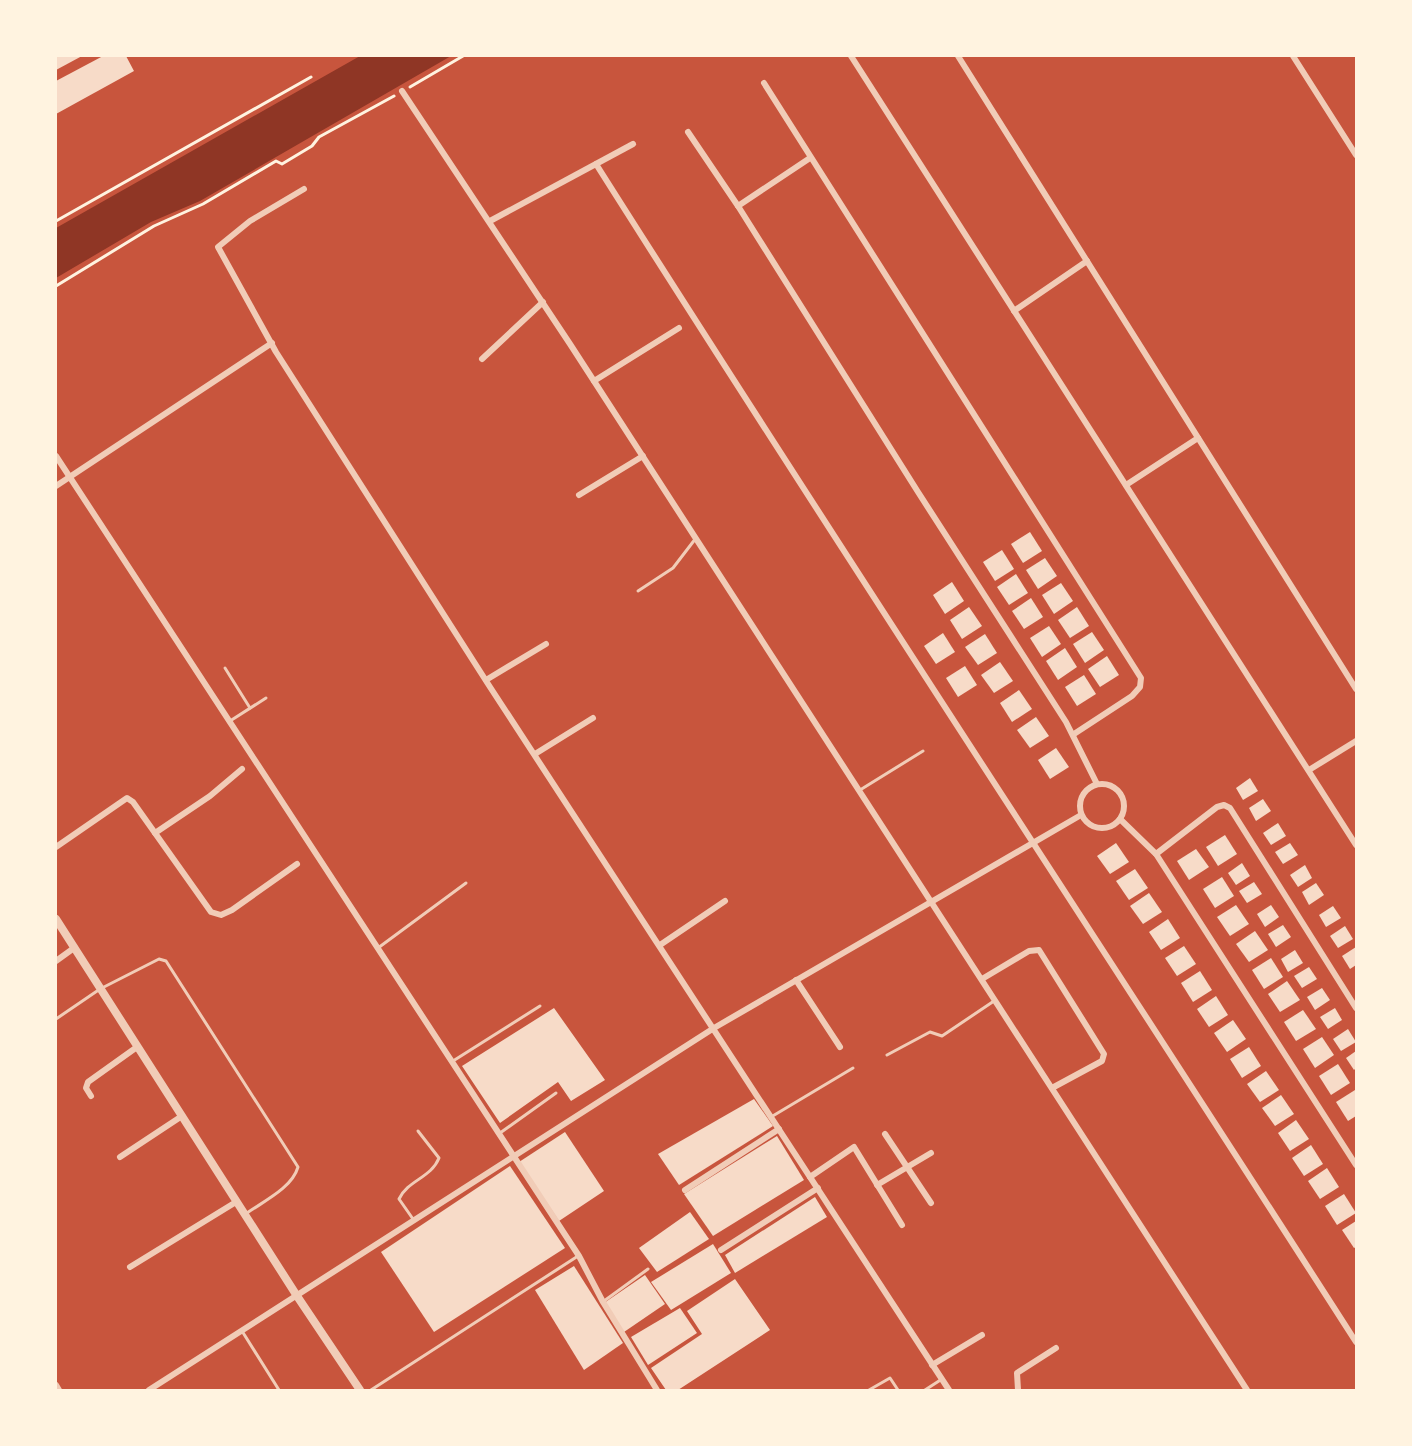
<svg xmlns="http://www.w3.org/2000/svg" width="1412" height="1446" viewBox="0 0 1412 1446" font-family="Merriweather,serif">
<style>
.water{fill:#8f3625}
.building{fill:#f7dbc8}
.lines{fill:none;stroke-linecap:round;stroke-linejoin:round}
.path{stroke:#fff3e0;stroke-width:3}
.service{stroke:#f1ccb7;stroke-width:3}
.minor{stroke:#f1ccb7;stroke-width:6}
.tertiary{stroke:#f1ccb7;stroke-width:8}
</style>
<rect width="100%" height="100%" fill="#c8553d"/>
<polygon class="water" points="360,56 451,56 200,201 151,222 56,278 56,228"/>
<g class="building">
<polygon points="56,56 82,56 56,70"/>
<polygon points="103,56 126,56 134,71 56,114 56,81"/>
<polygon points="1030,532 1042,551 1023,563 1011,544"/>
<polygon points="1002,550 1014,569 995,581 983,562"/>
<polygon points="1045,558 1057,576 1038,589 1026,570"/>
<polygon points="1016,574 1028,593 1009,605 997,587"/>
<polygon points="952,582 964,601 945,614 933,595"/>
<polygon points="1061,583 1073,601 1054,614 1042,595"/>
<polygon points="1031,598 1043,617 1024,629 1012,611"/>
<polygon points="969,607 982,626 962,639 950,620"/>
<polygon points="1077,607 1089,626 1070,638 1058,620"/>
<polygon points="1049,626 1061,644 1042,657 1030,638"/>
<polygon points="1092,632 1104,650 1085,663 1073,644"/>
<polygon points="943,633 955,652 936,664 924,646"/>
<polygon points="985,634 997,653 978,665 965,647"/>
<polygon points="1065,648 1077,667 1058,680 1046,661"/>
<polygon points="1107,656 1119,675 1100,687 1088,669"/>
<polygon points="1000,662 1013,681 994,693 981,675"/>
<polygon points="965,666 977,685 958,697 946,678"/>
<polygon points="1084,675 1096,694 1077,706 1065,687"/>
<polygon points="1019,690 1032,709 1012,722 1000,703"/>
<polygon points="1036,717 1049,736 1030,748 1017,730"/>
<polygon points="1056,748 1069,767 1050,779 1038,760"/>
<polygon points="1250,778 1258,791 1243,800 1236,788"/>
<polygon points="1263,799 1271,811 1256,821 1249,808"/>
<polygon points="1278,823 1286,836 1271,845 1263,833"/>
<polygon points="1225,835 1237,854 1218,866 1206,847"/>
<polygon points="1116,843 1129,862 1110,874 1097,856"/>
<polygon points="1290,843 1298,855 1283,864 1275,852"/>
<polygon points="1196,849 1209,867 1189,880 1177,861"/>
<polygon points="1242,863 1250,876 1236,885 1228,873"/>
<polygon points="1305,865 1312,878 1298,887 1290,875"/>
<polygon points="1135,869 1148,888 1129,900 1116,881"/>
<polygon points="1222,877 1234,896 1215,908 1203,889"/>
<polygon points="1254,882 1262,894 1247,903 1239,891"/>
<polygon points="1316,883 1324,895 1309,905 1302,892"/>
<polygon points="1149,893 1162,912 1143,924 1130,906"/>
<polygon points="1236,905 1249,924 1230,936 1217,917"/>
<polygon points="1271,905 1279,917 1265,927 1257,914"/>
<polygon points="1333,906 1341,918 1326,927 1319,915"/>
<polygon points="1168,919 1180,938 1161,950 1149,932"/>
<polygon points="1283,925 1291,937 1276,947 1268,934"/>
<polygon points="1345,926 1353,939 1338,948 1330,936"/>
<polygon points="1255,931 1268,950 1249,962 1236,944"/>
<polygon points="1184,946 1196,964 1177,976 1165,958"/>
<polygon points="1356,947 1356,965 1350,969 1342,956"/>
<polygon points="1295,950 1303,963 1288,972 1281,959"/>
<polygon points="1271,958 1283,977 1264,989 1252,970"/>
<polygon points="1309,967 1317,979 1302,988 1294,976"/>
<polygon points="1200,971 1212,990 1193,1002 1181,983"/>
<polygon points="1287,981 1300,1000 1280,1012 1268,994"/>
<polygon points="1322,988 1330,1000 1315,1010 1307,997"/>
<polygon points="1216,996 1228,1015 1209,1027 1197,1009"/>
<polygon points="554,1008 605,1080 571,1101 558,1082 500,1123 462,1066"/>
<polygon points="1335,1008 1342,1020 1328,1029 1320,1017"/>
<polygon points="1303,1010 1316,1029 1296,1041 1284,1022"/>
<polygon points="1233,1020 1246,1039 1227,1052 1214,1033"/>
<polygon points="1348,1029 1356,1042 1341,1051 1333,1039"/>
<polygon points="1322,1037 1334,1055 1315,1068 1303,1049"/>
<polygon points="1249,1047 1261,1066 1242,1078 1230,1059"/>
<polygon points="1356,1051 1356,1068 1354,1070 1346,1058"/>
<polygon points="1338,1064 1350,1083 1331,1095 1319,1076"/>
<polygon points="1266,1071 1279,1090 1260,1102 1247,1084"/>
<polygon points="1355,1090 1356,1116 1348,1121 1336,1102"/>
<polygon points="1281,1095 1294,1114 1275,1126 1262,1108"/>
<polygon points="754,1099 773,1126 679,1185 658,1154"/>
<polygon points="1296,1120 1309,1139 1290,1151 1278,1133"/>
<polygon points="565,1132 604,1191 559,1221 519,1162"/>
<polygon points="777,1136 804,1180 713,1236 684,1194"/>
<polygon points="1311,1145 1323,1164 1304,1176 1292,1158"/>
<polygon points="510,1166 565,1248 434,1332 381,1252"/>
<polygon points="1327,1168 1339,1187 1320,1199 1308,1181"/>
<polygon points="1344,1194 1356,1213 1337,1225 1325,1206"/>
<polygon points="815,1197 827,1217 735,1273 725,1255"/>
<polygon points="690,1212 709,1239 657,1272 639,1248"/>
<polygon points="1356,1221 1356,1247 1354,1248 1342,1230"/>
<polygon points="713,1244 731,1273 671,1310 651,1282"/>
<polygon points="574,1266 623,1343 584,1370 535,1290"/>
<polygon points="645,1275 665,1304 624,1332 604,1303"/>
<polygon points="735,1279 770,1330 678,1390 666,1390 651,1368 702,1334 687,1311"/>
<polygon points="680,1308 697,1333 648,1365 631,1337"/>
</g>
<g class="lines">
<g class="path">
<polyline points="410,87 463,56"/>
<polyline points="56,221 311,77"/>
<polyline points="56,286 154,226 203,204 276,161 282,164 312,146 319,137 394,96"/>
</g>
<g class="service">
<polyline points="638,591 673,568 696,538"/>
<polyline points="225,668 250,708"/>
<polyline points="230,721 266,698"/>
<polyline points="860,790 923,751"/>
<polyline points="378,948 466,883"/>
<path d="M56 1019 100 989 159 959 166 961 298 1167C292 1188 264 1201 247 1213"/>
<polyline points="887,1055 930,1032 942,1036 994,1001"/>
<polyline points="453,1061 540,1006"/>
<polyline points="771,1117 853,1068"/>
<polyline points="500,1133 556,1093"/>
<path d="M413 1219 399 1199C408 1180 431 1178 439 1158L418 1131"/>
<polyline points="604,1301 648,1269"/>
<polyline points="242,1331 279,1390"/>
<polyline points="371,1390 578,1256"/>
<polyline points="869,1390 890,1378 898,1390"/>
<polyline points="925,1390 942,1379"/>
</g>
<g class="minor">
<polyline points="851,56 1356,845"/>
<polyline points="958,56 1356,689"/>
<polyline points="1293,56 1356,155"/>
<polyline points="764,83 1141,678 1140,687 1132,696 1074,734"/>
<polyline points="402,91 570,344 1247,1390"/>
<polyline points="688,132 738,206 918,492 1066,722 1097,784"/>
<path d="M596 164C846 559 1104 949 1356 1342"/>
<polyline points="304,189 250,221 218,247 276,352 490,687 949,1390"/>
<polyline points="738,206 810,158"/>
<polyline points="490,221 633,144"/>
<polyline points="1014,311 1087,261"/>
<polyline points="482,359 543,302"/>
<polyline points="594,381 679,328"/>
<polyline points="56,456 579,1256 603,1302 657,1390"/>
<polyline points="1126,485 1198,438"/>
<polyline points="56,486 272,343"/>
<polyline points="579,495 643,456"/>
<polyline points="486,680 546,644"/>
<polyline points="535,754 593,718"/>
<polyline points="1309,770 1356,741"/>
<circle cx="1102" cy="806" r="22"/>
<polyline points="1120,819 1156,854 1356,1165"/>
<polyline points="155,833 210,796 242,769"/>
<polyline points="56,847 127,798 133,802 211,912 221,915 232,910 297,864"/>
<polyline points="1156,854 1217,807 1224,805 1230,808 1356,1008"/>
<polyline points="660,945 725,901"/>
<polyline points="56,961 74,948"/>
<polyline points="982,979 1029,951 1039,950 1104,1054 1102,1061 1052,1088"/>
<polyline points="796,980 840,1047"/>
<polyline points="91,1096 86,1088 88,1082 137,1047"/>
<polyline points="885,1134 931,1203"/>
<polyline points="120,1157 182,1116"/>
<polyline points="810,1177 854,1147 902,1225"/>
<polyline points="877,1185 931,1153"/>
<polyline points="685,1190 779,1129"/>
<polyline points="721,1250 818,1188"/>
<polyline points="130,1267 236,1202"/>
<polyline points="932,1365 982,1335"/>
<polyline points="56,1385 59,1390"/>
<polyline points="149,1390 714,1028 1081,815"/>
<polyline points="1018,1390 1017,1373 1056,1348"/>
</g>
<polyline class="tertiary" points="56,919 297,1296 360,1390"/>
</g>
<rect width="1412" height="1446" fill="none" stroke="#fff3e0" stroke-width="114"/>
</svg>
